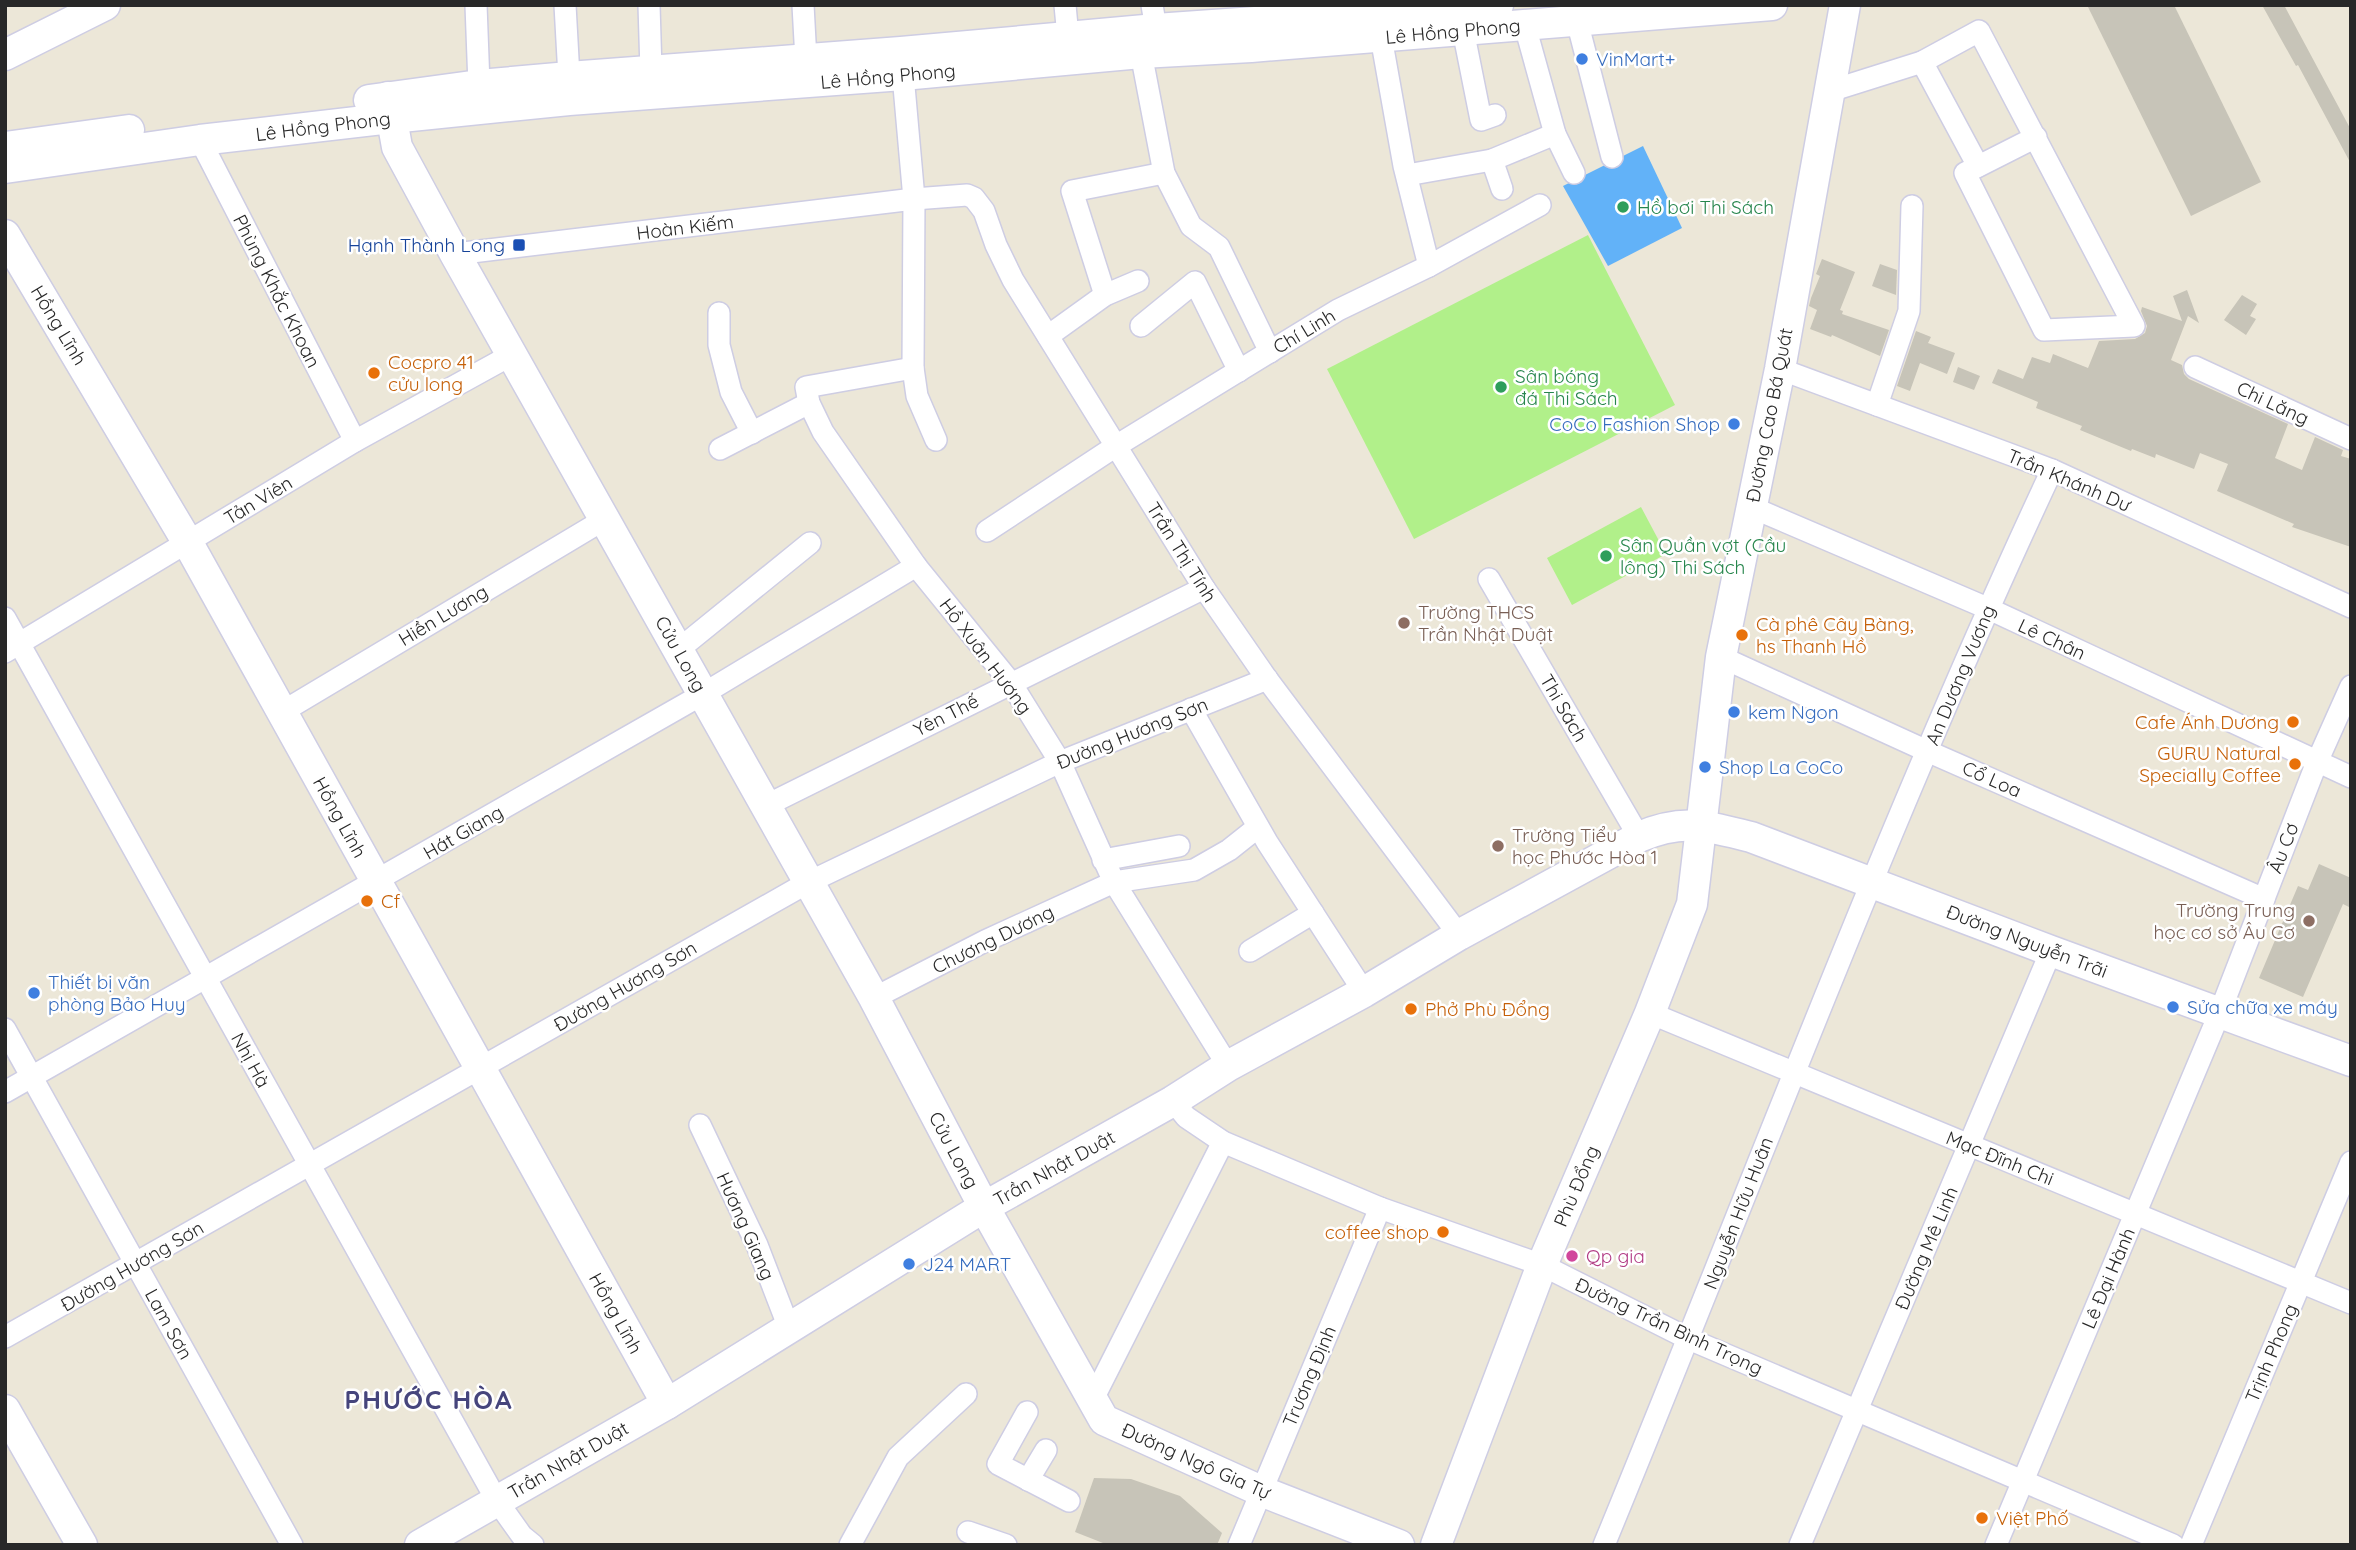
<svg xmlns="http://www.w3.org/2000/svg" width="2356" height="1550" viewBox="0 0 2356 1550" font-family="Quicksand,sans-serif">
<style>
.pitch{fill:#b1f08a}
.water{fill:#62b2f8}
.building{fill:#c7c4b8}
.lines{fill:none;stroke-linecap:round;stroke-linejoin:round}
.street-casing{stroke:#cecde3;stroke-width:24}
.secondary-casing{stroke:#cecde3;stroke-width:33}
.street{stroke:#fff;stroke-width:21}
.secondary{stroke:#fff;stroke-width:30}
.shop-dot{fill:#3f7fe0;stroke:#fff;stroke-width:2.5}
.leisure-dot{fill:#2e9e5b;stroke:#fff;stroke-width:2.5}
.transit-dot{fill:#1a4fb4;stroke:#fff;stroke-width:2.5}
.food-dot{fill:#e8710a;stroke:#fff;stroke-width:2.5}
.education-dot{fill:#8d6e63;stroke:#fff;stroke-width:2.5}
.hotel-dot{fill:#d1479c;stroke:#fff;stroke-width:2.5}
.labels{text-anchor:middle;stroke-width:5;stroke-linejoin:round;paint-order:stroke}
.street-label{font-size:19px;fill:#282828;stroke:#fff}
.shop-label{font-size:19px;fill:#366cbe;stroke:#fff;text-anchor:start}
.leisure-label{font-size:19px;fill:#27864d;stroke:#fff;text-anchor:start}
.transit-label{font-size:19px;fill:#164399;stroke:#fff;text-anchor:end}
.food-label{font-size:19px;fill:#c56008;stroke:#fff;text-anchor:start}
.education-label{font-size:19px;fill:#785e54;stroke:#fff;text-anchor:start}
.hotel-label{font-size:19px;fill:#b23c85;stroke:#fff;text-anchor:start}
.district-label{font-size:26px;font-weight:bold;letter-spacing:2px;fill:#46457c;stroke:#fff}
</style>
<rect width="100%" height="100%" fill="#ece7d8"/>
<g class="pitch">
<polygon points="1588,235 1675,405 1414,539 1327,369"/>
<polygon points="1641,507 1666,554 1572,605 1547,558"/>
</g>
<polygon class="water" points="1643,146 1682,228 1608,266 1563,186"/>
<g class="building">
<polygon points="2087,5 2174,5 2261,182 2191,216"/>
<polygon points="2262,5 2284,5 2351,130 2351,164 2298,65 2296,66"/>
<polygon points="1822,259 1855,272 1840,310 1843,311 1842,314 1889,330 1880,356 1832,335 1831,337 1810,329 1817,310 1809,306 1811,298 1820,276 1816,274"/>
<polygon points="1880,264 1897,270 1896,295 1872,286"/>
<polygon points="2187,290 2199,323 2188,316 2171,360 2182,365 2184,374 2189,379 2288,424 2275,458 2302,470 2315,437 2343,450 2341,456 2351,459 2351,547 2292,527 2294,524 2217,491 2228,464 2200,453 2194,469 2156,454 2155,458 2132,449 2131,451 2080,430 2082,426 2036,408 2038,402 1992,383 1998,369 2023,379 2032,357 2050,363 2053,354 2088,368 2099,341 2135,339 2145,333 2147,326 2141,311 2142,307 2182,321 2173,296"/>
<polygon points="2242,295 2257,304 2250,316 2256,319 2246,335 2224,320"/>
<polygon points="1916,331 1931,337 1928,343 1955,353 1947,374 1920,363 1910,391 1897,386"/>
<polygon points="1958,367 1980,376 1974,390 1953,382"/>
<polygon points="2319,864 2351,878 2351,908 2343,904 2303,997 2259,978 2298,886 2308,890"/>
<polygon points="1094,1478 1131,1479 1180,1496 1222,1533 1217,1545 1108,1545 1075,1532"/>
</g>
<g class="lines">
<g class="street-casing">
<g id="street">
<polyline points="476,5 479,85"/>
<polyline points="565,5 569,77"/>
<polyline points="649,5 651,71"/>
<polyline points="803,5 806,60"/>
<polyline points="1065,5 1068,37"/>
<polyline points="1152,5 1156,29"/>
<polyline points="1577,21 1612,157"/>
<polyline points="1525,26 1555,134 1574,173"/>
<polyline points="1463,30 1481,120 1495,115"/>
<polyline points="1141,53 1164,173 1191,226 1219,247 1270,352"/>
<polyline points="1922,62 1978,166"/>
<polyline points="903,75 914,199 913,368 917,396 936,440"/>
<polyline points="1830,91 1922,62 1979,31 2134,326 2044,330 1965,173 2036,137"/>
<polyline points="200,140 355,441"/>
<polyline points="1492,160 1502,189"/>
<polyline points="1407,175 1492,160 1555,134"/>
<polyline points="455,254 914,199 967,195 974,198 984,211 996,245 1013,280 1204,588 1267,679 1459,935"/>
<polyline points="1429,266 1540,205"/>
<polyline points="1105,295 1072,191 1164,173"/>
<polyline points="719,313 719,345 731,392 752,433"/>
<polyline points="1141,326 1195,282 1239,371"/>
<polyline points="1048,336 1105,295 1138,281"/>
<polyline points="2195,367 2351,439"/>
<polyline points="913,368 806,387 809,403 823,432 916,566 1011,683 1060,762 1114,882 1228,1066"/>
<polyline points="1780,369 2052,470 2351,607"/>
<polyline points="1877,405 1909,311 1912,206"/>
<polyline points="720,449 809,403"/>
<polyline points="1751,507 1987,608 2351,777"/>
<polyline points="987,531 1116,446 1338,310 1429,266 1404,166 1381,37"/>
<polyline points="1489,579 1639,837"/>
<polyline points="5,618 497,1501 522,1536 533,1545"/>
<polyline points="678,650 810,543"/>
<polyline points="5,652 355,441 513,354"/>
<polyline points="1721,657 1927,751 2264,899"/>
<polyline points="1191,709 1267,842 1364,992"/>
<polyline points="282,712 605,519"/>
<polyline points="765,806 1204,588"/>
<polyline points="1103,860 1179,846"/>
<polyline points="1250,951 1313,913"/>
<polyline points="874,998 985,941 1114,882 1194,870 1229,850 1258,827"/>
<polyline points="1650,1013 2351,1303"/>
<polyline points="5,1029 292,1545"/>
<polyline points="5,1092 703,694 916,566"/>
<polyline points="1173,1101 1186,1117 1223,1142 1380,1208 1542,1265 1689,1339 2173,1545"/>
<polyline points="700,1125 757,1245 789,1328"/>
<polyline points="5,1337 807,883 1060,762 1267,679"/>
<polyline points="1092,1401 1223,1142"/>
<polyline points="1027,1412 998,1464 1069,1501"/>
<polyline points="1028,1480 1046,1450"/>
<polyline points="968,1532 1006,1545"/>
<polyline points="850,1545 898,1457 966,1394"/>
<polyline points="1239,1545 1380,1208"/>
<path d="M1604 1545C1752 1186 1887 822 2052 470"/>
<polyline points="1800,1545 2051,951"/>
<polyline points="1996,1545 2220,1012 2317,762 2351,686"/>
<polyline points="2191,1545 2351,1162"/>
</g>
</g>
<g class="secondary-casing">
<g id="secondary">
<polyline points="5,55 105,5"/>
<polyline points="388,97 397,147 455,254 874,998 984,1207 1104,1420 1261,1491 1399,1545"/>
<polyline points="369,100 479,85 569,77 901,52 1156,29 1498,5"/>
<polyline points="5,147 129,130"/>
<polyline points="5,168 200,140 391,118 569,100 903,75 1141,53 1251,47 1772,5"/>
<polyline points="5,235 188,543 667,1404"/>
<polyline points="5,1410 82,1545"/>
<path d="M420 1545 667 1404 984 1207 1173 1101 1228 1066 1364 992 1459 935 1639 837C1684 818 1706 826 1751 837L2051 951 2351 1061"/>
<polyline points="1436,1545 1542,1265 1650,1013 1692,904 1721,657 1780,369 1845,5"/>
</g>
</g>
<use href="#street" class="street"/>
<use href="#secondary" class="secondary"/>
</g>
<g class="shop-dot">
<circle cx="1582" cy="59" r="7"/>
<circle cx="1734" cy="424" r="7"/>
<circle cx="1734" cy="712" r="7"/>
<circle cx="1705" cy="767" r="7"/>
<circle cx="34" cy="993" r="7"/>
<circle cx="2173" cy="1007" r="7"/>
<circle cx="909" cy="1264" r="7"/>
</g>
<g class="leisure-dot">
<circle cx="1623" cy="207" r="7"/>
<circle cx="1501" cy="387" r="7"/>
<circle cx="1606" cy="556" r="7"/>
</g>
<rect class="transit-dot" x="512" y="238" width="14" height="14" rx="3.5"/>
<g class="food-dot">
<circle cx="374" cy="373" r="7"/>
<circle cx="1742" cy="635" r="7"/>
<circle cx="2293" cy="722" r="7"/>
<circle cx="2295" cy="764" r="7"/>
<circle cx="367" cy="901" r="7"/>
<circle cx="1411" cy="1009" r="7"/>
<circle cx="1443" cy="1232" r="7"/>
<circle cx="1982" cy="1518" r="7"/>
</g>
<g class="education-dot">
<circle cx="1404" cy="623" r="7"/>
<circle cx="1498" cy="846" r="7"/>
<circle cx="2309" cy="921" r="7"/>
</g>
<circle class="hotel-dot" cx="1572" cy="1256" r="7"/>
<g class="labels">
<g class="street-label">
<text transform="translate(1453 31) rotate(-5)" y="7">Lê Hồng Phong</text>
<text transform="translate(888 76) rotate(-5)" y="7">Lê Hồng Phong</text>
<text transform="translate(323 126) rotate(-7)" y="7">Lê Hồng Phong</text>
<text transform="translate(685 227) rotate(-7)" y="7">Hoàn Kiếm</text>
<text transform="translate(277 291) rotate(63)" y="7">Phùng Khắc Khoan</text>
<text transform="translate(59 325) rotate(59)" y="7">Hồng Lĩnh</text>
<text transform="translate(1304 331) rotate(-31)" y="7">Chí Linh</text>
<text transform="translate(2273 403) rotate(25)" y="7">Chi Lăng</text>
<text transform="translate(1769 415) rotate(-79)" y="7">Đường Cao Bá Quát</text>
<text transform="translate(2069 480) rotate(23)" y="7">Trần Khánh Dư</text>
<text transform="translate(258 500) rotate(-31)" y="7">Tản Viên</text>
<text transform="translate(1182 552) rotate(58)" y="7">Trần Thị Tính</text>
<text transform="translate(443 615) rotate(-31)" y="7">Hiền Lương</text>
<text transform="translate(2052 639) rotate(25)" y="7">Lê Chân</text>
<text transform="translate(681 654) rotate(61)" y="7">Cửu Long</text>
<text transform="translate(986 656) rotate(53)" y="7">Hồ Xuân Hương</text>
<text transform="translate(1960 675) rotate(-67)" y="7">An Dương Vương</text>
<text transform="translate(1564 708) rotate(60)" y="7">Thi Sách</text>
<text transform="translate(946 715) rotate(-27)" y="7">Yên Thế</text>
<text transform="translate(1132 733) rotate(-22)" y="7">Đường Hương Sơn</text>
<text transform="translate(1992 779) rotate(24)" y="7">Cổ Loa</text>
<text transform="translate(340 817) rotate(61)" y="7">Hồng Lĩnh</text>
<text transform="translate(463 832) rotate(-30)" y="7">Hát Giang</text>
<text transform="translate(2283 848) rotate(-69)" y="7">Âu Cơ</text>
<text transform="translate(993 939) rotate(-26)" y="7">Chương Dương</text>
<text transform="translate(2027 941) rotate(21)" y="7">Đường Nguyễn Trãi</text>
<text transform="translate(625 986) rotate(-30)" y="7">Đường Hương Sơn</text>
<text transform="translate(251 1060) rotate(61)" y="7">Nhị Hà</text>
<text transform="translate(954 1150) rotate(62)" y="7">Cửu Long</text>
<text transform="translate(2000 1158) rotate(22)" y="7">Mạc Đĩnh Chi</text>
<text transform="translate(1054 1168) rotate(-29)" y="7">Trần Nhật Duật</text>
<text transform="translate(1576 1186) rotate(-67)" y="7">Phù Đổng</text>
<text transform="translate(1738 1213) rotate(-69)" y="7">Nguyễn Hữu Huân</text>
<text transform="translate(746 1226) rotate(66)" y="7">Hương Giang</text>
<text transform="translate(1926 1248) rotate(-67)" y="7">Đường Mê Linh</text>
<text transform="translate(132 1266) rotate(-30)" y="7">Đường Hương Sơn</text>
<text transform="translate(2108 1278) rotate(-67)" y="7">Lê Đại Hành</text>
<text transform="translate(616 1313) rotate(61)" y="7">Hồng Lĩnh</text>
<text transform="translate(169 1324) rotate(61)" y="7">Lam Sơn</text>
<text transform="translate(1669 1326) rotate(25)" y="7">Đường Trần Bình Trọng</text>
<text transform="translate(2271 1353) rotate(-67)" y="7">Trịnh Phong</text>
<text transform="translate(1309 1376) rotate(-67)" y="7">Trương Định</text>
<text transform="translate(568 1460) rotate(-30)" y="7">Trần Nhật Duật</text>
<text transform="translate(1196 1461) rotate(24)" y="7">Đường Ngô Gia Tự</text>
</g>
<g class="shop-label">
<text x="1596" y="66">VinMart+</text>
<text x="1720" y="431" text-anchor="end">CoCo Fashion Shop</text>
<text x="1748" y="719">kem Ngon</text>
<text x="1719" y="774">Shop La CoCo</text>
<text x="48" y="989">Thiết bị văn<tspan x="48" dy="22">phòng Bảo Huy</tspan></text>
<text x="2187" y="1014">Sửa chữa xe máy</text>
<text x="923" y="1271">J24 MART</text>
</g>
<g class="leisure-label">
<text x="1637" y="214">Hồ bơi Thi Sách</text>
<text x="1515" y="383">Sân bóng<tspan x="1515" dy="22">đá Thi Sách</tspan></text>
<text x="1620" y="552">Sân Quần vợt (Cầu<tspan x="1620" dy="22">lông) Thi Sách</tspan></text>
</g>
<g class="transit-label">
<text x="505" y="252">Hạnh Thành Long</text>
</g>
<g class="food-label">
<text x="388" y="369">Cocpro 41<tspan x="388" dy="22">cửu long</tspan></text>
<text x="1756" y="631">Cà phê Cây Bàng,<tspan x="1756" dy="22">hs Thanh Hồ</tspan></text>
<text x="2279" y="729" text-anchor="end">Cafe Ánh Dương</text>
<text x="2281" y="760" text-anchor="end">GURU Natural<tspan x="2281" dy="22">Specially Coffee</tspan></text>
<text x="381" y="908">Cf</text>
<text x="1425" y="1016">Phở Phù Đổng</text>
<text x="1429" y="1239" text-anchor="end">coffee shop</text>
<text x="1996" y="1525">Việt Phố</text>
</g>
<g class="education-label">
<text x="1418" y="619">Trường THCS<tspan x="1418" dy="22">Trần Nhật Duật</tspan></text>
<text x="1512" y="842">Trường Tiểu<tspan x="1512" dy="22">học Phước Hòa 1</tspan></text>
<text x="2295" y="917" text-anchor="end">Trường Trung<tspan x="2295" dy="22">học cơ sở Âu Cơ</tspan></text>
</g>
<g class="hotel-label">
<text x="1586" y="1263">Qp gia</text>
</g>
<g class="district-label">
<text x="429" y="1409">PHƯỚC HÒA</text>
</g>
</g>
<rect width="2356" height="1550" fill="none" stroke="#282828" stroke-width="14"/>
</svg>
